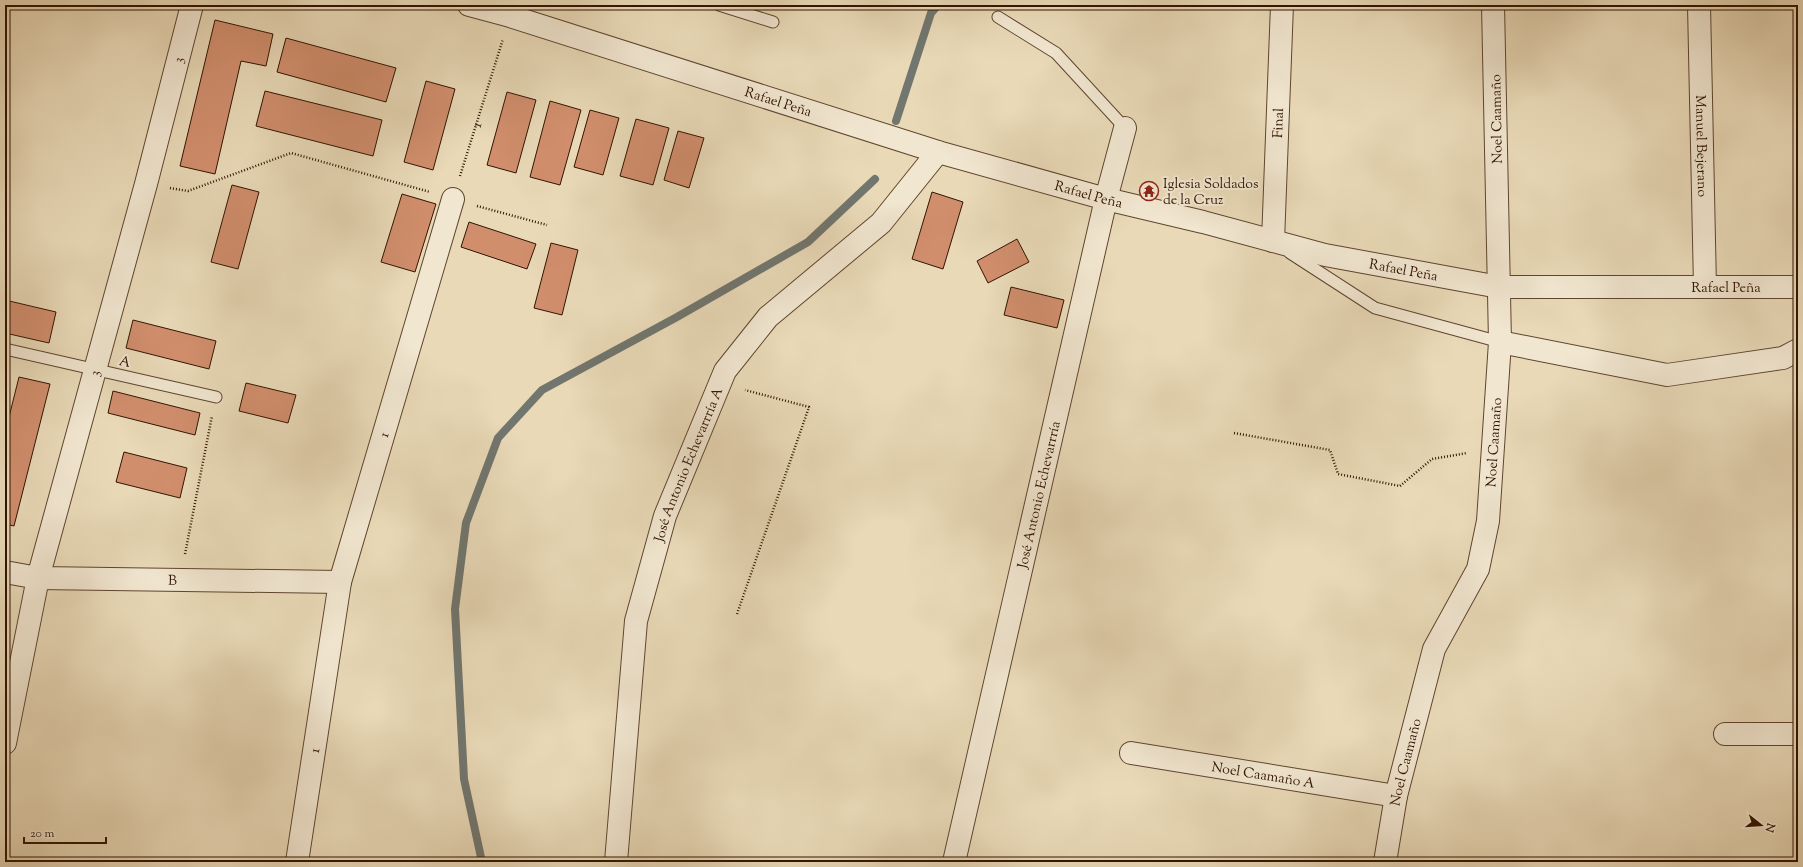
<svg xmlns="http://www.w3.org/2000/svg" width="1803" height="867" viewBox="0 0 1803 867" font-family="'Sorts Mill Goudy',serif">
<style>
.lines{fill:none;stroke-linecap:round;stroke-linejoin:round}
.stream{stroke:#71766f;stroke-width:8}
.building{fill:#d18e6d;stroke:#311400}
.service-casing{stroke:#5f452e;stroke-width:13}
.minor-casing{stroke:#5f452e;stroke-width:24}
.tertiary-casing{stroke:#5f452e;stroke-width:24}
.path{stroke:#311400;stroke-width:2.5;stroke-dasharray:1 2;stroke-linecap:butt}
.service{stroke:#f1e6d0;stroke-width:11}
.minor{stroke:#f1e6d0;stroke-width:22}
.tertiary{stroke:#f1e6d0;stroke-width:22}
.labels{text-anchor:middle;stroke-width:4;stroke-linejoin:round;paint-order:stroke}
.street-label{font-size:14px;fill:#311400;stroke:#f1e6d0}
.poi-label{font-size:14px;fill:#311400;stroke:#f1e6d0;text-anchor:start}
</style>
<rect width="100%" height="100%" fill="#e9d9b7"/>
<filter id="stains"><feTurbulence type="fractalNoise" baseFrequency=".005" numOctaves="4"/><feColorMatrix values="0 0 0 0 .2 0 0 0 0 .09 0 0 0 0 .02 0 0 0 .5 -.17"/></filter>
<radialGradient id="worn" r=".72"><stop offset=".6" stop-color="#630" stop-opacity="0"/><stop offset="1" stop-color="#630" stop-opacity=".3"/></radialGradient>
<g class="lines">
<g class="stream">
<polyline points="896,121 931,13 938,5"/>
<polyline points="482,862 464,779 455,609 466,523 498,438 542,390 677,317 808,242 875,179"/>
</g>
</g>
<g class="building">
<polygon points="215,20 273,34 266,66 241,61 215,174 180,166"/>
<polygon points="286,38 396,68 386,102 277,72"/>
<polygon points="426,81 455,89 433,170 404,162"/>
<polygon points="265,91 382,120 373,156 256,126"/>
<polygon points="507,92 536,100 516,173 487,165"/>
<polygon points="550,101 581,110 560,185 530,177"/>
<polygon points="590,110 619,118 603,175 574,167"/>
<polygon points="636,119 669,128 653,185 620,176"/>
<polygon points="678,131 704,138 689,188 664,180"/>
<polygon points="232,185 259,192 238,269 211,262"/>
<polygon points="932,192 963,202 943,269 912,259"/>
<polygon points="402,194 436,204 415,272 381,262"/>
<polygon points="469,222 536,244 527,269 461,247"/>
<polygon points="1017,239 1029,262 988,283 977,261"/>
<polygon points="551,243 578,250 562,315 534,308"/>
<polygon points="1011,287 1064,300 1057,328 1004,315"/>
<polygon points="5,300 56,312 49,343 5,333"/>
<polygon points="133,320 216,341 209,369 126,348"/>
<polygon points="19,377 50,384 14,526 5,524 5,433"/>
<polygon points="246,383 296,395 288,423 239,411"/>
<polygon points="113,391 200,413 195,435 108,413"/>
<polygon points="124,452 187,468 180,498 116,482"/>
</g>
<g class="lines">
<g class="service-casing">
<g id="service">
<polyline points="719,5 773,22"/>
<polyline points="998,17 1056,53 1125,128"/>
<polyline points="1290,253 1375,308 1500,342"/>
<polyline points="5,349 216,397"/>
</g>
</g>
<g class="minor-casing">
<g id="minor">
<path id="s2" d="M1699 5 1705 287"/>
<path id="s3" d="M1273 241 1282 5"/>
<polyline points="1500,342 1667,375 1783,358 1798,350"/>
<path id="s4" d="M5 572 38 578 340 582"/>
<polyline points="1725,734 1798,734"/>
<path id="s5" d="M5 743 38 578 146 184 192 5"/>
<path id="s6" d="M1131 753 1396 796"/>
<path id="s7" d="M297 862 340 582 453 199"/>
<path id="s8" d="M616 862 636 621 665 516 725 371 768 317 881 223 938 152"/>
<path id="s9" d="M954 862 1106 199 1125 128"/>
<path id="s10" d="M1385 862 1396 796 1434 649 1478 569 1488 521 1500 342 1493 5"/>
</g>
</g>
<g class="tertiary-casing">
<g id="tertiary">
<path id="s11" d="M469 5 510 16 938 152 1106 199 1203 222 1325 255 1499 287H1798"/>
</g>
</g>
<g class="path">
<path id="s1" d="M460 176 503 39"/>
<polyline points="170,188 188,191 291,153 430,192"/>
<polyline points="477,206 547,225"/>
<polyline points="1234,433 1330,450 1338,474 1400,486 1432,459 1467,453"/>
<polyline points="185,554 212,416"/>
<polyline points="737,614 809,407 745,390"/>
</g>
<use href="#service" class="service"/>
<use href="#minor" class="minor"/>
<use href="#tertiary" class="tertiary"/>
</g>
<defs>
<g id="temple-ring" transform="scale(1)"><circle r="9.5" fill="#f1e6d0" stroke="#8f2418" stroke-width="1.5"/><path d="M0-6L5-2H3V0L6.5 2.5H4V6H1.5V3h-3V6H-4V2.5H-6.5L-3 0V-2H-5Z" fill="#8f2418"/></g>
</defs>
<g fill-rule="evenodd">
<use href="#temple-ring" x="1149" y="191"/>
</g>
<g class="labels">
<g class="street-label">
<text dy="5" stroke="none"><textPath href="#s5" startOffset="705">3</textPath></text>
<text dy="5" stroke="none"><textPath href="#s11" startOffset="324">Rafael Peña</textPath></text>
<text transform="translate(1496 119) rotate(-91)" y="5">Noel Caamaño</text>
<text dy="5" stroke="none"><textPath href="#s3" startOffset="118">Final</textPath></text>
<text dy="5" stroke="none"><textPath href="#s1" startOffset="54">1</textPath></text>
<text dy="5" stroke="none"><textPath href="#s2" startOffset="141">Manuel Bejerano</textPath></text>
<text dy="5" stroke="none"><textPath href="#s11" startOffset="648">Rafael Peña</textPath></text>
<text dy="5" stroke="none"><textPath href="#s11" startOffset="972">Rafael Peña</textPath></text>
<text dy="5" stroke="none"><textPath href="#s11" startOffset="1296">Rafael Peña</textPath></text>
<text transform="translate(125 361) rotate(12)" y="5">A</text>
<text dy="5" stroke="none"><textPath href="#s5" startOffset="381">3</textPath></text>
<text dy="5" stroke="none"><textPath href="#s7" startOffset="437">1</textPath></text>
<text dy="5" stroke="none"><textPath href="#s10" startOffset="438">Noel Caamaño</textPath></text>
<text dy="5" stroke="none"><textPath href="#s8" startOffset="407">José Antonio Echevarrría A</textPath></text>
<text dy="5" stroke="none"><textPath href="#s9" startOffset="377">José Antonio Echevarrría</textPath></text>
<text dy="5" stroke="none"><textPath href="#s4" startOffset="168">B</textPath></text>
<text dy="5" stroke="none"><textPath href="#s7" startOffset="113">1</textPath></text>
<text dy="5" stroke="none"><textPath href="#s10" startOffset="102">Noel Caamaño</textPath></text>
<text dy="5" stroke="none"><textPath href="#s6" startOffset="134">Noel Caamaño A</textPath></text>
</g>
<g class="poi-label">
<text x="1163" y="188">Iglesia Soldados<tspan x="1163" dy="16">de la Cruz</tspan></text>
</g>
</g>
<rect width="1803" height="867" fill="none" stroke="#e9d9b7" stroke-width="20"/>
<rect x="6" y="6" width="1791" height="855" fill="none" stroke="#311400" stroke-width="2"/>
<rect x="10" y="10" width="1783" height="847" fill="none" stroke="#311400"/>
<g transform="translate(1761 825) rotate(107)" stroke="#f1e6d0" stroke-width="3" paint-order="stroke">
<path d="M0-3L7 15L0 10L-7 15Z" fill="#311400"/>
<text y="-6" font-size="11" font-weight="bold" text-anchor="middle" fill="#311400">N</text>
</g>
<path d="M24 837v6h82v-6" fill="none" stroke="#311400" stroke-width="2"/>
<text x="30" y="837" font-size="12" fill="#311400" stroke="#f1e6d0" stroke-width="3" paint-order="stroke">20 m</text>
<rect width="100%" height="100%" filter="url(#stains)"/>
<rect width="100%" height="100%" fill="url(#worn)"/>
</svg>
